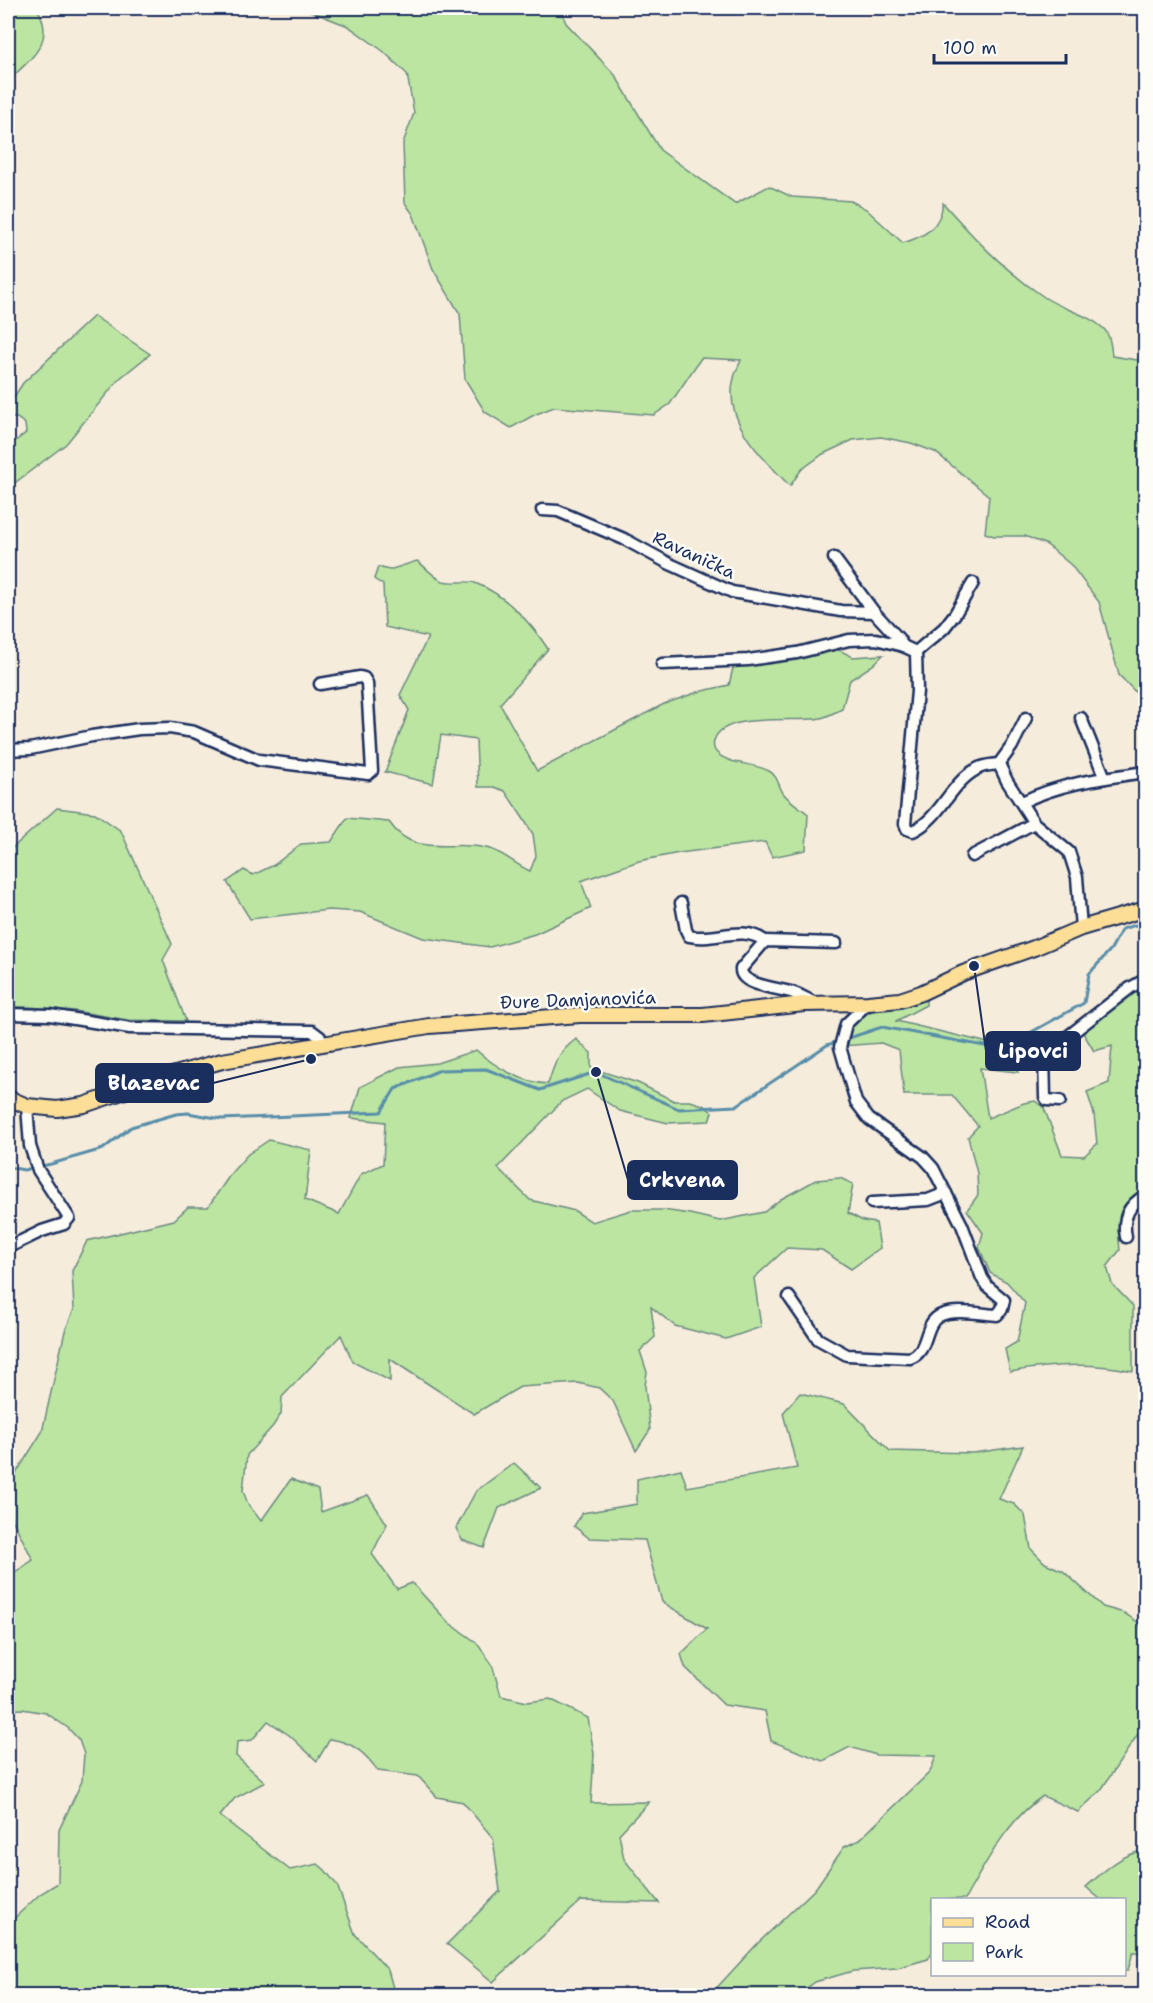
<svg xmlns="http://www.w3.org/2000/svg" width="1153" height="2003" viewBox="0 0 1153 2003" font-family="'Shantell Sans',sans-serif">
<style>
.green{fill:#bbe5a1;stroke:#6b8a80;stroke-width:1.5}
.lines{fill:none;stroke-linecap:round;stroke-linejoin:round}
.stream{stroke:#588eaa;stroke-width:3}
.minor-casing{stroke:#1b2f5e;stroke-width:15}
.major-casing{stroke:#1b2f5e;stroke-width:18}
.minor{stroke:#fdfcf7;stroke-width:10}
.major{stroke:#fcde96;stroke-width:14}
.labels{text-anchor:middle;stroke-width:5;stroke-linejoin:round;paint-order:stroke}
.street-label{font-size:18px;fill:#1b2f5e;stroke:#fdfcf7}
.leader{fill:none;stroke:#1b2f5e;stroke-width:2}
.callout-dot{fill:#1b2f5e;stroke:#fdfcf7;stroke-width:2}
.callout{fill:#1b2f5e;stroke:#1b2f5e;stroke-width:2}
.callout-label{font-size:20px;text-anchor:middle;font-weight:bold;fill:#fff}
</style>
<rect width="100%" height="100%" fill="#f6ecdb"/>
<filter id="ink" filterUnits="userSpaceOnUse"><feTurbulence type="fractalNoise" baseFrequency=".0167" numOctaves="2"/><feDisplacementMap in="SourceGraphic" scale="12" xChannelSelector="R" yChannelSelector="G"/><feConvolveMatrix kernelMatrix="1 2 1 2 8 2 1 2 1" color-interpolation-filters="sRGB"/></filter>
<g filter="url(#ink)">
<g class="green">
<path d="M8 8H37C57 42 30 59 8 81Z"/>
<path d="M302 8H560L566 23 615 75 660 150 735 204 769 186 792 197 851 201 866 209 903 243C926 236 940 227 943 203 974 238 1005 271 1044 297 1063 310 1089 314 1105 330 1111 337 1111 348 1112 356L1143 361 1146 365 1145 702 1119 675 1099 602 1071 565 1047 545 1025 536H994L985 533 989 496 935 452 911 443 881 437 853 440 823 454 801 470 790 486C763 459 722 421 734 378 735 372 739 366 741 360L701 358 670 404 654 415 554 407 534 415 511 428 485 412 465 379 460 314 433 269 413 214 405 203 403 143 414 113 407 74 383 51 348 26Z"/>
<polygon points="94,316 150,354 119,379 66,444 8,488 8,443 14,442 26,433 25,424 17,418 8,418 8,406 23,383"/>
<path d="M417 561C425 566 434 578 443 581 453 584 465 580 475 583 505 594 531 623 548 649L500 704 537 771 664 704 698 692 729 685 733 668 804 657 835 648 853 657 883 655 873 665 850 680 842 709C836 712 828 716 821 718 798 723 721 711 714 741 713 745 714 750 717 753 729 765 755 763 769 771 778 776 778 785 783 793 789 801 801 808 808 814L806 850 772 857 765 842 679 853 639 861 581 881 591 908 535 934 490 947 423 938 360 912 329 910 250 919 227 882 244 870 253 875 274 865 301 844 331 842 347 818 389 822C415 861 456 837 493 850 506 855 518 866 530 871L536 856 533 834 523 818 505 791 494 787H478L476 740 441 735 433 784 385 772 409 710 400 695 428 637 385 627 383 585 374 579 378 567 389 570Z"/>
<polygon points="57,808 95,813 121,831 172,944 163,960 186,1021 128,1020 75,1011 29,1007 8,1007 8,849 10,850"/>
<path d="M1145 981V1189C1117 1204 1116 1220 1120 1250L1107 1267 1112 1284 1133 1306V1371C1091 1362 1052 1364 1010 1372L1005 1349 1017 1342 1025 1303 1007 1282 990 1273 979 1247 983 1233 967 1210 978 1195 977 1173 968 1137 978 1126 952 1095H904L899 1050 881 1043 842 1046 850 1022 878 1008 926 998V1005L896 1021 1001 1046 1018 1072 980 1068 988 1118 1024 1103 1035 1101 1044 1108 1062 1155 1084 1156 1097 1144 1094 1114 1087 1092 1109 1083 1112 1046 1094 1051 1082 1031Z"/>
<path d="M576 1039 591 1053V1068L638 1083 674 1101H690L703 1105 712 1112 709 1121 668 1123 620 1111 587 1089 562 1101 498 1168 530 1200 575 1211 592 1222 631 1210H663L690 1214 720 1221 764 1212 781 1199 816 1180 840 1178 853 1184 848 1213 863 1221 876 1223 880 1248 851 1269 822 1250 787 1248 754 1278 761 1327 726 1339 675 1326 651 1307 655 1337 640 1351 647 1372 645 1386 650 1430 636 1451 613 1401 599 1388 578 1383 520 1387 474 1414 390 1359V1381L353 1362 341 1335 282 1397 281 1414 273 1426 247 1455 243 1491 248 1504 261 1521 291 1479 318 1490 321 1512 368 1495 387 1524 372 1554 397 1589 412 1583 448 1622 476 1642 492 1664 501 1696 527 1702 550 1699 588 1718 594 1754 591 1803 649 1802 619 1834 624 1859 659 1903 581 1901 493 1982 447 1944 500 1891 493 1838 463 1802 437 1797 418 1776 378 1771C365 1753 353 1742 330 1739L317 1761 289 1735 268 1721 252 1740 237 1742 236 1756 265 1782 235 1798 220 1816 290 1870 318 1864 325 1870 337 1885 355 1934 388 1970 395 1995H8V1924L40 1894 58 1883 59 1830 82 1781 84 1754 79 1740 68 1728 46 1713 22 1709 8 1710V1577L33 1560 8 1511V1486L42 1432 65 1331 74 1309 72 1271 87 1241 174 1220 188 1207H208L232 1172 248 1154 269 1140 311 1150 305 1200 339 1214 361 1174 383 1164 385 1122 351 1118 360 1087 399 1067 437 1063 476 1050C495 1067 523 1083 548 1084 555 1062 557 1054 576 1039Z"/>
<path d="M800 1393 844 1404 890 1451 973 1453 1023 1446 999 1499 1014 1504 1025 1515 1031 1549 1045 1563 1063 1571 1103 1607 1124 1613 1139 1623 1145 1637 1144 1725 1101 1790 1078 1812 1043 1796C1008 1819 985 1864 965 1899L932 1900V1953L928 1959 897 1968 853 1971 815 1982 798 1995H710L758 1943 815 1889 844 1847 859 1840 930 1772 936 1756 876 1755 850 1747 823 1761 771 1741 765 1711 724 1705 685 1667 681 1654 707 1629 662 1602 645 1540 589 1538 574 1526 582 1513 637 1504V1479L681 1469 687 1487 797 1468 783 1413Z"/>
<polygon points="514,1463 541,1488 499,1508 484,1548 462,1540 456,1528 476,1491"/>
<path d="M1145 1850V1952H1133L1128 1970H1124V1900L1100 1899 1086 1887C1105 1870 1120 1855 1145 1850Z"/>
</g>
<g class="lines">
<g class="stream">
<polyline points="846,1039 882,1027 1001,1049 1084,1003 1089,974 1111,949 1122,929 1146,922"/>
<polyline points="8,1167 24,1170 51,1164 103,1149 131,1127 176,1114 188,1113 222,1119 381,1112 395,1089 440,1070 486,1069 540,1090 596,1072 679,1109 736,1106 827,1045 839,1041"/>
</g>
<g class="minor-casing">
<g id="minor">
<path d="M542 510 558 511 624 539 670 564 732 592 841 611 874 612 898 638 903 646 916 652 917 691 905 824 907 829 913 831C941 818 950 783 977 769 983 765 992 765 999 764L1007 781 1034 823 1069 852 1077 877 1081 928"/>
<polyline points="834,558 874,612"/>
<polyline points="916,652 944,628 955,614 973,583"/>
<polyline points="662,664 748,660 797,653 849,640 876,639 903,646"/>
<polyline points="1081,718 1105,778"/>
<polyline points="8,750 30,749 92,736 139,729 170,728 194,732 259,760 368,774 372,771 367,683 364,678 360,677 320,684"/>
<polyline points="999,764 1012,746 1026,718"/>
<path d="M1022 802C1061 783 1103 778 1146 772"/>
<polyline points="972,856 1034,823"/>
<path d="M681 903 686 930 689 936C715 942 741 924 765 941"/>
<path d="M815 1003C808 1000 801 995 794 993 780 988 740 986 741 969L765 941 836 943"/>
<polyline points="8,1014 50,1015 130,1028 312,1031 320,1037 324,1044"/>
<polyline points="1060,1101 1047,1100 1045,1097 1044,1055 1130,988 1146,979"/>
<polyline points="872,1203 928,1200 946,1193"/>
<path d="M1126 1237C1122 1218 1128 1205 1146 1195"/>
<polyline points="9,1247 42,1231 64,1224 69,1218 38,1170 30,1146 27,1106"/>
<path d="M789 1297 818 1339 847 1355 910 1358C929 1352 923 1325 939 1316 953 1308 982 1314 997 1315L1002 1309 1004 1300 987 1286 982 1278 962 1225 933 1168 923 1157 869 1119 856 1102 840 1047 846 1024 868 1003"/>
</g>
</g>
<g class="major-casing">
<polyline id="major" points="8,1098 27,1106 57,1109 84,1105 172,1075 222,1061 429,1026 580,1015 703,1015 804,1004 868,1003 900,1000 921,993 963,973 1034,948 1081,928 1146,909"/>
</g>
<use href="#minor" class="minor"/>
<use href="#major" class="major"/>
</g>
</g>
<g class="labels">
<g class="street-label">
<text transform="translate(694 555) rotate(25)" y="6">Ravanička</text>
<text transform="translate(578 1000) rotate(-2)" y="6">Đure Damjanovića</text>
</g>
</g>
<path class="leader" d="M974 966L986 1051M311 1059L213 1083M596 1072L628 1180"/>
<g class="callout-dot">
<circle cx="974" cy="966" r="6"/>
<circle cx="311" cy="1059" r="6"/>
<circle cx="596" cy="1072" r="6"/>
</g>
<g class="callout">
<rect x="986" y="1032" width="94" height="38" rx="6"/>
<rect x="96" y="1064" width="117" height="38" rx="6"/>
<rect x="628" y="1161" width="109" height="38" rx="6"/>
</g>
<g class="callout-label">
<text x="1033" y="1058">Lipovci</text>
<text x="154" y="1090">Blazevac</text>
<text x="682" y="1187">Crkvena</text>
</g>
<rect width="1153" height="2003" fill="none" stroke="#fdfcf7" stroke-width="30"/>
<rect x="15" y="15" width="1123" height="1973" fill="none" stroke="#1b2f5e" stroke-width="2" filter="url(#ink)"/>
<rect x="931" y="1898" width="195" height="78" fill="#fdfcf7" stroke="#a3aaba" stroke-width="1.5"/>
<rect x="943" y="1918" width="30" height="9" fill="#fcde96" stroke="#a3aaba" stroke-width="1.5"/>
<text x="985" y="1928" font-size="18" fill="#1b2f5e">Road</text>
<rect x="943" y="1943" width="30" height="18" fill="#bbe5a1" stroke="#a3aaba" stroke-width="1.5"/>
<text x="985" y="1958" font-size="18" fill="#1b2f5e">Park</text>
<path d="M934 54v9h132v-9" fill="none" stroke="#1b2f5e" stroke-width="3"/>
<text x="943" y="54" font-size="18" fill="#1b2f5e" stroke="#fdfcf7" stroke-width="4.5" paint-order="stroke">100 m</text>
</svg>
